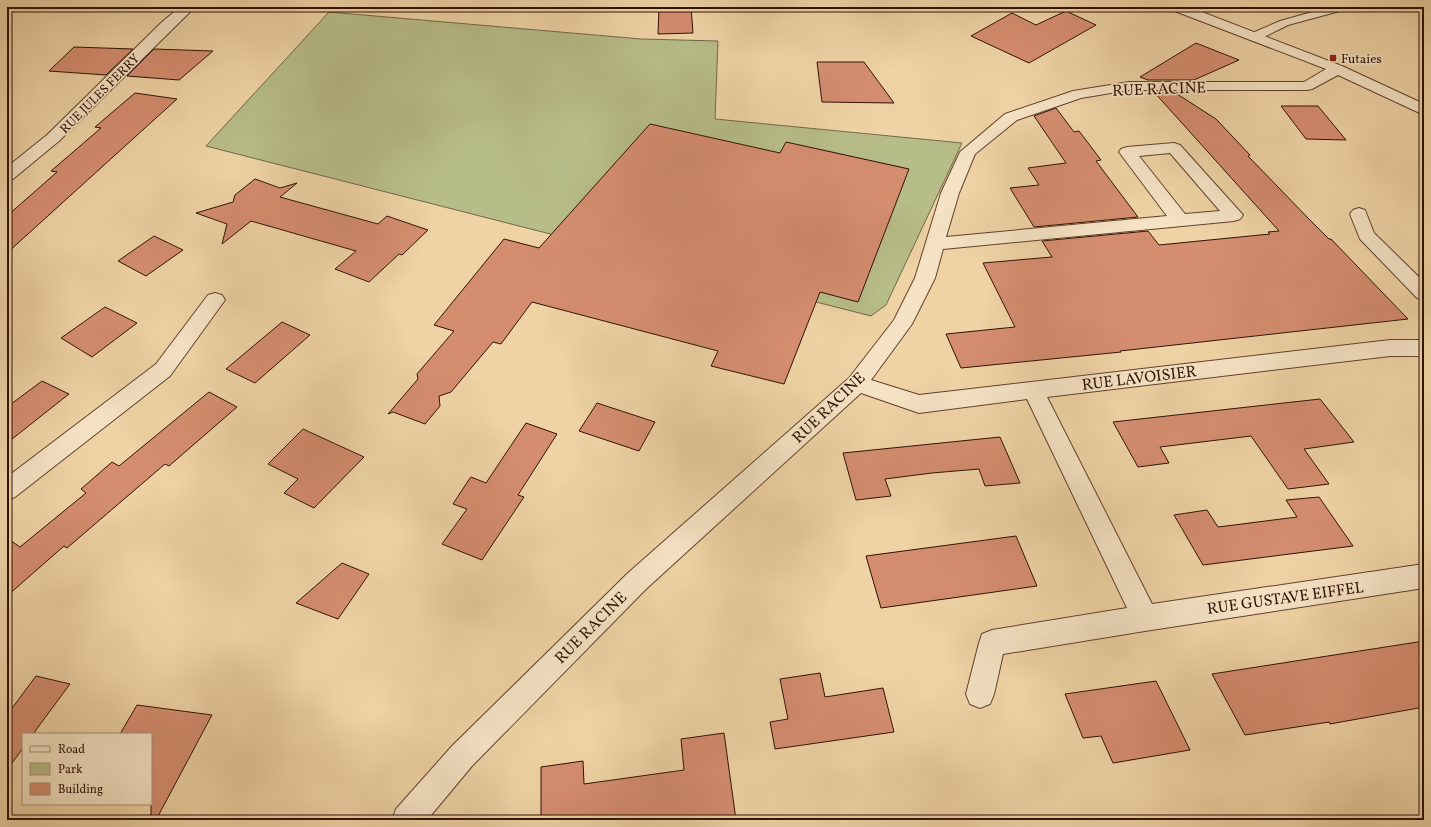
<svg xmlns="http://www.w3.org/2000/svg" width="1431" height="827" viewBox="0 0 1431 827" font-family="Vollkorn,serif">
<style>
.green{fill:#b7bd88;stroke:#736846}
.building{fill:#d58d70;stroke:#2f1204}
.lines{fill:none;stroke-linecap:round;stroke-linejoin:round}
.service-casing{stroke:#5f422c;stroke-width:2}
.minor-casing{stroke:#5f422c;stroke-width:2}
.service{fill:#f5e2c4;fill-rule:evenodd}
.minor{fill:#f5e2c4;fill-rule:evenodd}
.poi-dot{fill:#8f2418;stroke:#f5e2c4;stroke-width:1.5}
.labels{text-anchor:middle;stroke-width:3.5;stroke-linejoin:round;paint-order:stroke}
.far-poi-label{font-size:13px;fill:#2f1204;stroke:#f5e2c4;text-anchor:start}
.far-street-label{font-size:13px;fill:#2f1204;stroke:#f5e2c4}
.street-label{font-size:16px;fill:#2f1204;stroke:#f5e2c4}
</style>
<rect width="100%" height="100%" fill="#efd3a5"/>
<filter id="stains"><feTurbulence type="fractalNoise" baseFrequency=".005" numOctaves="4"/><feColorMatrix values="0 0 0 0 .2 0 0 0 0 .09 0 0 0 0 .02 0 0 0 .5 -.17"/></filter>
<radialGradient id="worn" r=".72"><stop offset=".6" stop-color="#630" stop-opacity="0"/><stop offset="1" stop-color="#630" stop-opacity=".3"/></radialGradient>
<polygon class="green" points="329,12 641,39 718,41 715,119 962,143 886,305 871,316 206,146"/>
<g class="building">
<polygon points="659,7 691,7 693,33 658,34"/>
<polygon points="1066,11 1096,25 1029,63 971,36 1012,13 1036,25"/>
<polygon points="1196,43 1239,60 1194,80 1148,80 1140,77"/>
<polygon points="74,47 133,49 106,75 49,71"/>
<polygon points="154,49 213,51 179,80 127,76"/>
<polygon points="817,62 864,62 894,103 822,102"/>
<polygon points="1154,92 1174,92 1216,119 1250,155 1248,156 1307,217 1329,239 1331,239 1408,319 1120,351 1121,352 961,368 946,334 1015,327 983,263 1052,257 1042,241 1148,231 1159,245 1270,234 1268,232 1279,231"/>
<polygon points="135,93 177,99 7,253 7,216 57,172 51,171 101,128 95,127"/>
<polygon points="1281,106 1318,106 1346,140 1306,139"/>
<polygon points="1056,108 1074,132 1079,131 1101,160 1096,161 1138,217 1034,227 1010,188 1039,185 1028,168 1066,163 1034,116"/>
<polygon points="650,124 780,153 786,142 909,169 858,302 820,292 784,384 711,366 718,351 532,302 501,344 493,342 451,392 439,396 440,406 425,424 393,412 388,414 418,379 417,374 454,331 434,325 504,239 539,248"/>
<polygon points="255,179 280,188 297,183 280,197 378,224 387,216 428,230 402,255 399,254 369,282 335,269 356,251 251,221 222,244 227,224 196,213 233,202 235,195"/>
<polygon points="154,236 183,250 146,276 118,261"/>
<polygon points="105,307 137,323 92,357 61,338"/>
<polygon points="282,322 310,335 255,383 226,369"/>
<polygon points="42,381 69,394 7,443 7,407"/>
<polygon points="209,392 237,407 169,466 165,464 67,548 64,546 7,596 7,538 20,547 86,493 81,489 112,462 119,466"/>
<polygon points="1320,399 1354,442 1304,449 1329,484 1288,489 1251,436 1160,447 1169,463 1138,467 1113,422"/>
<polygon points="597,403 655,422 639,451 579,431"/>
<polygon points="526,423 557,434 518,495 524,497 482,560 442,544 467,509 453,504 468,481 471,477 486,483"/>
<polygon points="303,429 364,457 314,508 284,493 298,479 268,464"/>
<polygon points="1000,437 1020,483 985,486 979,469 932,473 885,479 891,496 856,500 843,453"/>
<polygon points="1319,497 1353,546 1203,565 1174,515 1207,510 1218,527 1297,517 1286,500"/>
<polygon points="1016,536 1037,586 881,608 866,556"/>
<polygon points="342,563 369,574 338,619 296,603"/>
<polygon points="1424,641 1424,707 1330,724 1329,722 1245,735 1212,674"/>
<polygon points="820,673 825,697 883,688 894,732 775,749 770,722 788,719 780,679"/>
<polygon points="36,676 70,684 33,734 23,734 23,748 7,770 7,715"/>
<polygon points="1156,681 1190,750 1113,763 1101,736 1083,738 1065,694"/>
<polygon points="137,705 212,715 156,820 151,820 151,734 120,734"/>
<polygon points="724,733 736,820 541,820 541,767 583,761 584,784 684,770 681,739"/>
</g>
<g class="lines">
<g class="service-casing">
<polygon id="service" points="1330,7 1349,7 1347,9 1288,25 1258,40 1250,40 1248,37 1250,34 1280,21"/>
</g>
<g class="minor-casing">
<g id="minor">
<polygon points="180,7 195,7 59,141 13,179 7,180 7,167 47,135 162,22"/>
<path d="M1170 7H1189L1342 66 1424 104V115L1338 75 1312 89 1307 90H1129L1081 98 1017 120 975 154 959 193 946 237 1167 216 1119 152 1121 149 1127 147 1174 143 1180 145 1243 215 1240 219 1234 221 943 249 935 278 912 324 871 380 919 395 1390 340H1418L1424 342V358L1417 356H1390L1047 397 1152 604 1424 564V588L1145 631 1003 654 994 694 990 704 980 708 970 704 966 694 979 643 982 634 992 630 1127 608 1027 399 919 413 861 393 646 589 472 766 427 820H392L396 809 452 746 628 573 849 378 894 320 915 278 941 193 960 152 1005 114 1073 91 1129 82H1304L1326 69 1172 10ZM1170 153 1220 211 1185 214 1139 156Z"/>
<polygon points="1359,208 1365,210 1374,233 1424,282 1424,300 1417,298 1360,239 1350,214 1353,210"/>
<polygon points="215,293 222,295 225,300 170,376 15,497 7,500 7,477 156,364 208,295"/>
</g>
</g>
<use href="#service" class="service"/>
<use href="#minor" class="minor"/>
</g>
<rect class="poi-dot" x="1329" y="54" width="8" height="8" rx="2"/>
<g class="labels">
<g class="far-poi-label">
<text x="1341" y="63">Futaies</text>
</g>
<g class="far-street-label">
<text transform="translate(99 93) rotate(-45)" y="5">RUE JULES FERRY</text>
</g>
<g class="street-label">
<text transform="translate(1159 88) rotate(-2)" y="6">RUE RACINE</text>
<text transform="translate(1139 377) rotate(-7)" y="6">RUE LAVOISIER</text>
<text transform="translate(828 407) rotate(-44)" y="6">RUE RACINE</text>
<text transform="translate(1285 597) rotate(-8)" y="6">RUE GUSTAVE EIFFEL</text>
<text transform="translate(590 627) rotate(-45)" y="6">RUE RACINE</text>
</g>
</g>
<rect width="1431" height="827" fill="none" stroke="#efd3a5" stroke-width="24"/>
<rect x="8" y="8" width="1415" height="811" fill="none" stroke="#2f1204" stroke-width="2"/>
<rect x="12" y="12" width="1407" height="803" fill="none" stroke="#2f1204"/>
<rect x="22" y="733" width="130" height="72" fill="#f5e2c4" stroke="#a68f77"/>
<rect x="30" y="746" width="20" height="6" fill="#f5e2c4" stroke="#a68f77"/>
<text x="58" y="753" font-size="12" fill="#2f1204">Road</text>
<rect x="30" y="763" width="20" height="12" fill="#b7bd88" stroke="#a68f77"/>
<text x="58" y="773" font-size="12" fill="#2f1204">Park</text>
<rect x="30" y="783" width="20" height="12" fill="#d58d70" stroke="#a68f77"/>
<text x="58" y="793" font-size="12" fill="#2f1204">Building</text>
<rect width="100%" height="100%" filter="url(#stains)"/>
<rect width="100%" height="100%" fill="url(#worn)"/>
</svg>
